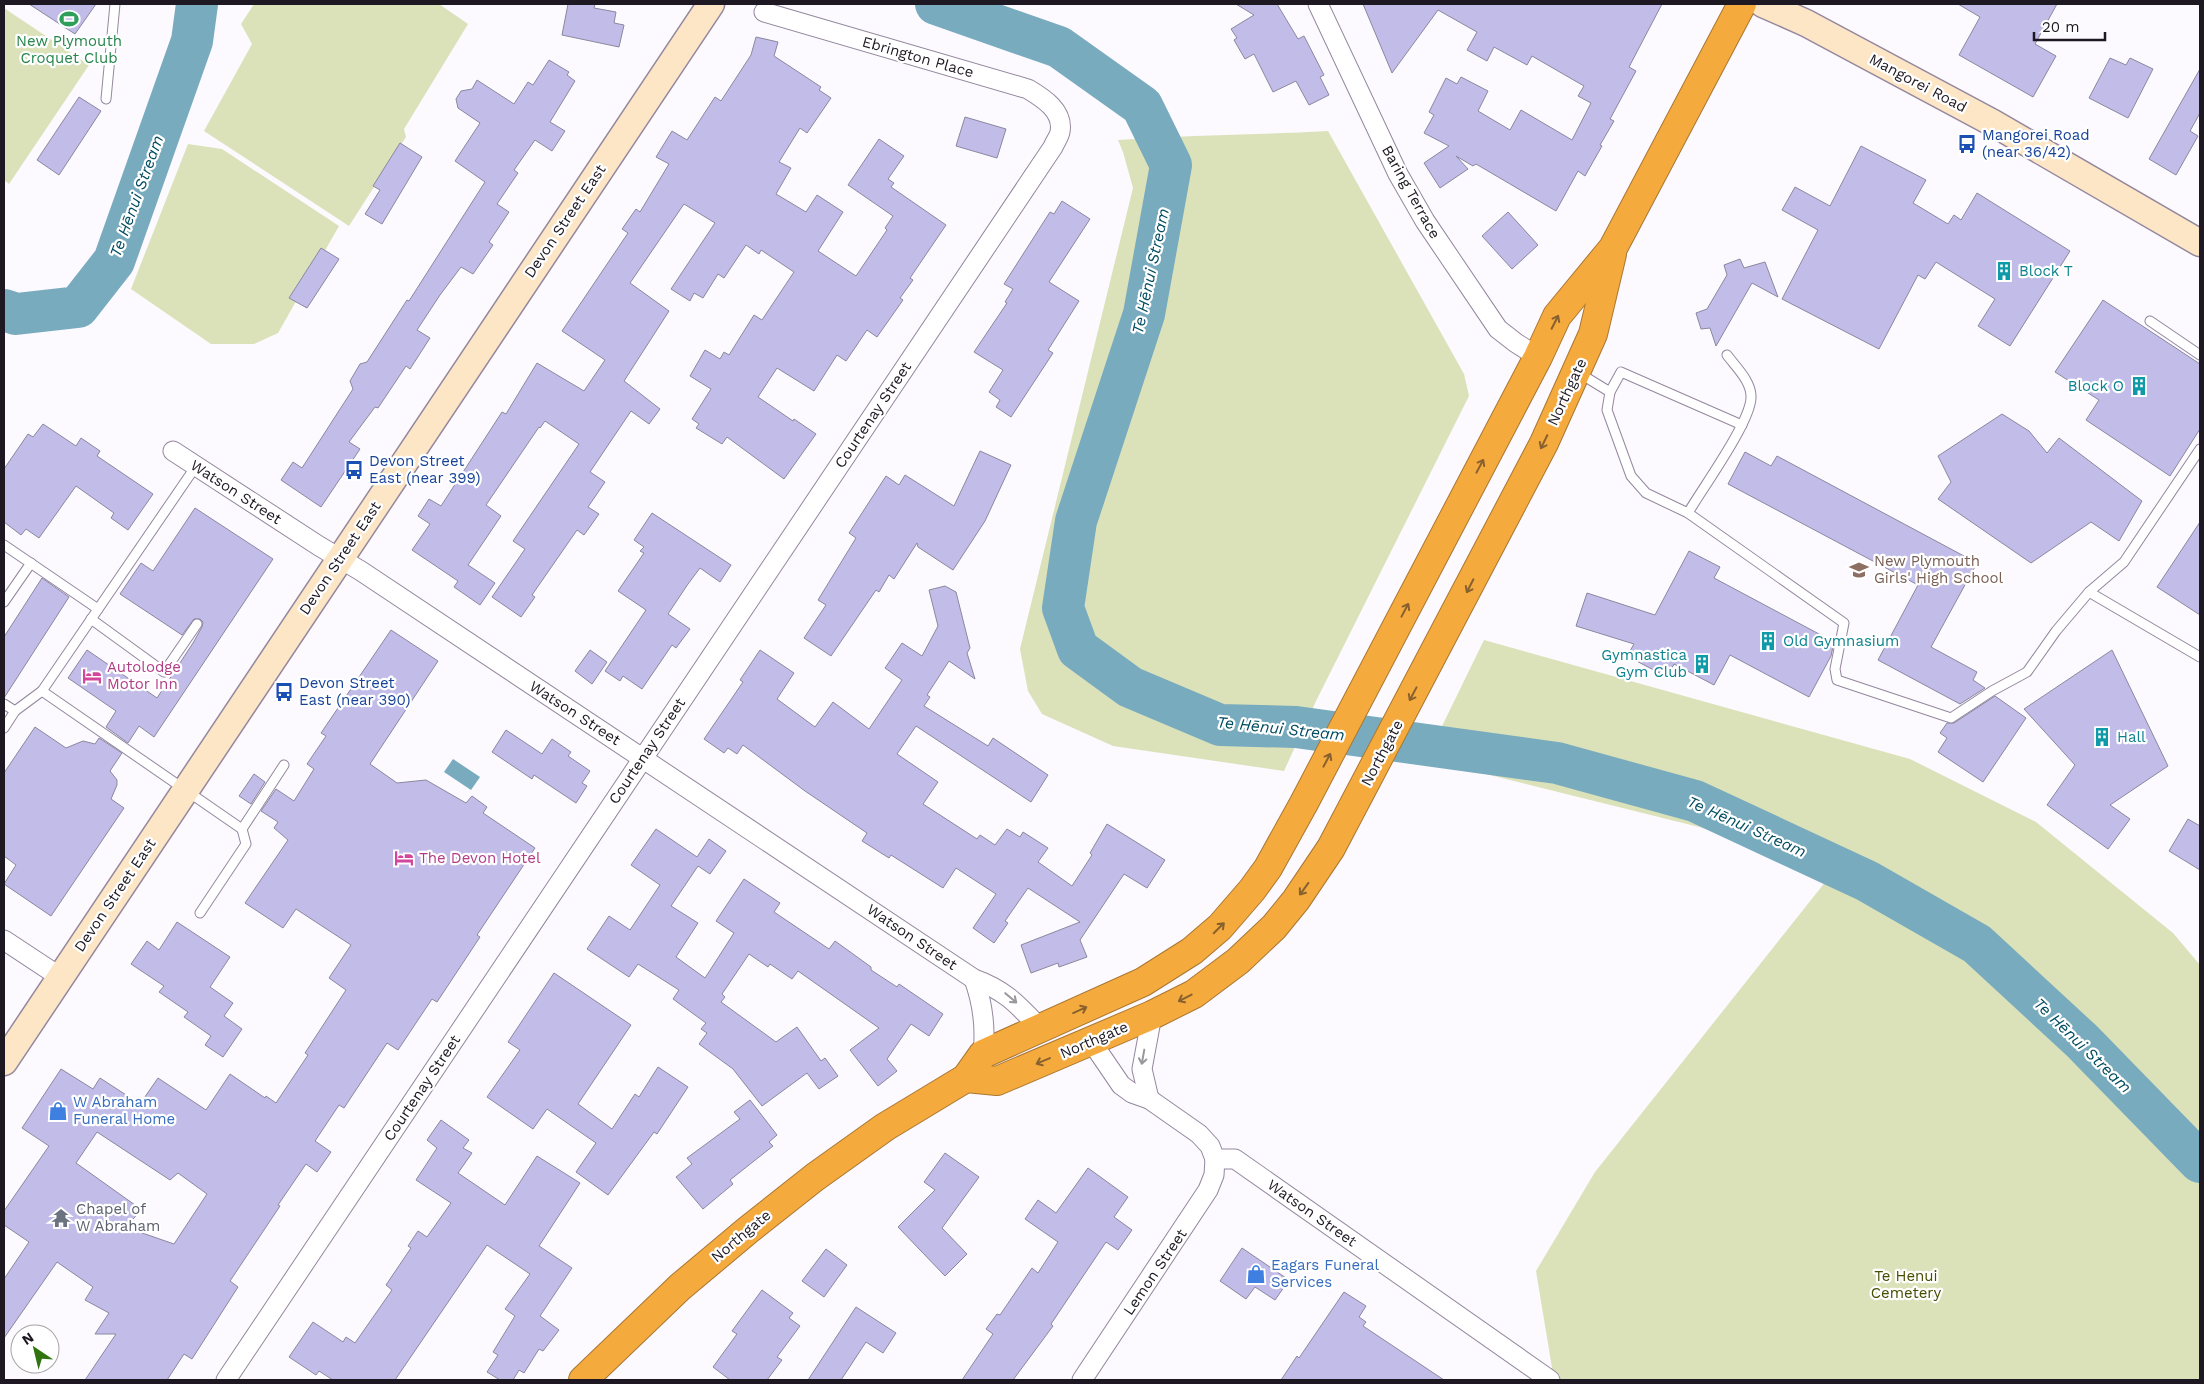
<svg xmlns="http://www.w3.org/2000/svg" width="2204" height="1384" viewBox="0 0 2204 1384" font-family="'Work Sans',sans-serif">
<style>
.green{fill:#dbe2ba}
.water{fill:#79abbe}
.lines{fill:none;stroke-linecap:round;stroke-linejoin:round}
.river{stroke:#79abbe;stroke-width:42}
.building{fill:#c2bde8;stroke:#8a87a0;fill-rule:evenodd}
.lane-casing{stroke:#94879e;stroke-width:11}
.street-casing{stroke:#94879e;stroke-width:21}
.secondary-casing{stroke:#94879e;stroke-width:29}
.highway-casing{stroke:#a97733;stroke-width:30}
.lane{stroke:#fff;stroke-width:9}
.street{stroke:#fff;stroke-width:19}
.secondary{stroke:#fce6c5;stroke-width:26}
.highway{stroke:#f4aa3d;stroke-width:28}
.oneway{stroke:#88612f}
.oneway2{stroke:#99979b}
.labels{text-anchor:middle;stroke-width:4.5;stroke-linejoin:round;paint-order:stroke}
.leisure-label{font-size:15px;fill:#27864d;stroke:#fff}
.street-label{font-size:15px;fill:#1d1821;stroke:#fff}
.transit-label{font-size:15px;fill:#164399;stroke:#fff;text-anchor:start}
.culture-label{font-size:15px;fill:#0d838f;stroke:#fff;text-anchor:start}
.education-label{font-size:15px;fill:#785e54;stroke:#fff;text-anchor:start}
.hotel-label{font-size:15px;fill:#b23c85;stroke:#fff;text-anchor:start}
.shop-label{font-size:15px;fill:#366cbe;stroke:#fff;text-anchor:start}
.worship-label{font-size:15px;fill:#5b616d;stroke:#fff;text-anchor:start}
.park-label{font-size:15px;fill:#474d01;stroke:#fff}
.water-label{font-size:16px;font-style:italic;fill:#014c60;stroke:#fff}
</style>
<rect width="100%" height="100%" fill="#fcf9ff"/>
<g class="green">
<polygon points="254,4 439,4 468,24 404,129 406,137 349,226 204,131 252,44 241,24"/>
<polygon points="4,8 89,65 9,184 4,180"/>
<path d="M1328 131 1464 374 1469 396 1316 701 1284 771 1113 746 1042 714 1028 691 1020 649 1133 188 1123 152 1118 140C1188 135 1258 135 1328 131Z"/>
<polygon points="188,144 222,149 339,226 278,333 254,344 211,344 131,289"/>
<polygon points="1484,640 1910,759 2036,822 2173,933 2200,965 2200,1380 1554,1380 1536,1271 1595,1172 1838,866 1699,827 1426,759"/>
</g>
<polygon class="water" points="453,759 480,777 471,790 444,772"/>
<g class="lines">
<g class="river">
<polyline points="936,4 1059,47 1142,106 1171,165 1144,314 1076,521 1063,608 1078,649 1130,687 1220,725 1296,727 1557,763 1695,801 1867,881 1977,944 2082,1041 2200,1162"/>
<polyline points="4,310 16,314 78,307 114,261 192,41 197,4"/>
</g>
</g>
<g class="building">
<polygon points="29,4 96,4 75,34"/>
<polygon points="568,4 595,4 594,8 616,12 614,23 624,25 619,47 562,35"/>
<polygon points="1236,4 1277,4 1298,39 1304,36 1324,75 1320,77 1329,95 1309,105 1296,81 1273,92 1254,54 1245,59 1234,40 1237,38 1231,29 1254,15"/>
<polygon points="1363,4 1662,4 1629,67 1636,71 1610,119 1614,121 1600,145 1602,146 1585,176 1578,171 1556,211 1476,164 1473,166 1456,156 1468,169 1440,188 1424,163 1449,146 1424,133 1434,115 1429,112 1446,78 1457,84 1461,77 1488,91 1478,111 1510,130 1521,110 1572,140 1591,103 1578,96 1584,86 1532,56 1527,65 1494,47 1487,61 1467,50 1477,32 1438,10 1392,73"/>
<polygon points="1958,4 2057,4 2035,44 2056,56 2033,97 1959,55 1980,17"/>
<polygon points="756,37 778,42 774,56 821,87 819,90 831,98 807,133 800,128 779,162 791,168 776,194 806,212 817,195 843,212 818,251 856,276 887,230 885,228 893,216 848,185 879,139 904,156 888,179 894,183 891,187 946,225 910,278 913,280 900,298 903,300 877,337 867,330 846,361 837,355 814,391 777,368 758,397 793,421 794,419 816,434 784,479 727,437 722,444 696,428 699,424 692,419 711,389 690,376 705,350 720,359 724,352 729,355 754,315 762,320 794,272 761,250 759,254 746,245 724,278 718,274 703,298 694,293 690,301 671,289 715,223 684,204 630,283 669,311 624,381 660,409 649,424 631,411 590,472 605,482 588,507 599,514 584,535 577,530 532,595 535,597 521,617 492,597 525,549 513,541 579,444 545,421 540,428 539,427 486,505 501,516 468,565 495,583 480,605 454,587 458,581 412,550 430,524 418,516 429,499 441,506 502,412 506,414 537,363 584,391 605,360 562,331 628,233 622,229 636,209 640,212 669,164 656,157 672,131 687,140 715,97 721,101 751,55"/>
<polygon points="2110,58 2126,65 2130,58 2153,69 2128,118 2089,98"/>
<polygon points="549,60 569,72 567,75 575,81 550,122 565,131 552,151 535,140 514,170 518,173 497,204 509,212 489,242 493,245 473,274 461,267 440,295 417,330 430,338 410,369 406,366 378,408 375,407 349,442 360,449 321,507 281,480 293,462 302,468 353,389 350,381 360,364 367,362 407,300 409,301 485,182 455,161 480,123 458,108 456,99 461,91 472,89 477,80 514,104 528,82 533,85"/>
<polygon points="2200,69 2200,113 2190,131 2198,136 2176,175 2149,159"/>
<polygon points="79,97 101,111 59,175 37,160"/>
<polygon points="965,117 1006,129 997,158 956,146"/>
<polygon points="400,143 422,157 382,224 365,214 380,190 373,186"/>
<polygon points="1861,146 1926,180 1913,203 1948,224 1954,215 1961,220 1977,193 2070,251 2010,346 1978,326 1995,299 1936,262 1925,279 1918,275 1879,349 1782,299 1818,230 1782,210 1795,187 1830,206"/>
<polygon points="1062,201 1090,219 1049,282 1079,301 1048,350 1053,353 1011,417 996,407 1000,400 989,392 1003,370 974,352 1007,303 1005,302 1013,289 1004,284 1050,212 1054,214"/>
<polygon points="1508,212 1538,245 1512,269 1482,236"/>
<polygon points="321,248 339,259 307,308 289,298"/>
<polygon points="1740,259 1744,268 1765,262 1778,297 1752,283 1716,346 1710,328 1701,329 1696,313 1707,309 1727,275 1724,265"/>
<polygon points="2103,300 2200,364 2200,429 2170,476 2086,420 2099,400 2055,372"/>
<polygon points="2002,414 2029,431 2047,453 2059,438 2142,501 2119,541 2091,522 2031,563 1938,499 1951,482 1938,456"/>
<polygon points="43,424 76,446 81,438 100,451 97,456 153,494 128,530 111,518 114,513 76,486 39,538 26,529 21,535 4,522 4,469 28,434 33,437"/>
<polygon points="980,451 1011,465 985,521 953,570 918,547 917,543 894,579 889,575 879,592 876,590 831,656 804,638 826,605 818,600 856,538 849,533 886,476 899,485 905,475 954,506"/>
<polygon points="1745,452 1771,466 1777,456 1977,563 1931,647 1977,672 1973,680 1985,688 1960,704 1878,660 1918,585 1728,484"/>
<polygon points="195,508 273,559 154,737 139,726 128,743 106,727 116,711 68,678 87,650 157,698 193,643 202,627 203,622 200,619 194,619 182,635 120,594 141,563 153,571"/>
<polygon points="652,513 731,565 720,582 700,568 688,584 668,614 690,629 676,648 672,645 642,689 623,676 620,681 605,671 646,610 618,591 644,553 640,551 644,547 634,540"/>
<polygon points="2200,522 2200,615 2157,587"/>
<polygon points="1689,551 1720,567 1714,578 1834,642 1831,656 1809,697 1730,655 1714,685 1674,664 1667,677 1627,656 1634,644 1576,626 1587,593 1655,615"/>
<polygon points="42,578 69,597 4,698 4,637"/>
<polygon points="945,586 956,592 970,648 967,653 975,679 949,661 927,695 930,697 924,706 988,746 993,738 1048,775 1031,802 916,726 897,754 938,782 923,804 977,839 980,835 995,845 1007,829 1020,837 1023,832 1048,848 1038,862 1072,886 1092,855 1090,853 1107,824 1165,860 1147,888 1124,874 1080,940 1087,957 1059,967 1058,963 1031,973 1021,945 1080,922 1028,888 1005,921 1008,923 994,943 973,928 996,894 956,868 943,888 891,855 889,858 862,841 867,833 805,791 743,745 737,754 728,748 724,753 704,739 743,682 740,680 760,650 794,673 777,699 815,727 833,702 869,729 902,680 885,668 902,643 922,656 938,626 929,590"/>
<path d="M391 630 438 661 370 764 397 783 426 780 466 803 472 796 487 807 483 813 535 848 477 935 480 937 437 1002 432 999 398 1050 387 1043 344 1108 339 1105 315 1141 331 1152 317 1172 306 1164 278 1205 280 1206 230 1281 238 1287 192 1359 184 1354 167 1380H85L116 1334H95L109 1313 85 1300 93 1287 57 1262 4 1338V1279L29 1242 4 1225V1211L49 1146 22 1128 61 1069 93 1089 100 1078 140 1104 158 1078 206 1110 230 1074 265 1098 266 1096 276 1103 308 1055 305 1053 346 990 329 978 351 945 296 909 283 928 245 903 288 840 274 828 278 822 261 811 276 789 294 801 314 769 307 764 326 736 321 733ZM97 1132 170 1180 178 1173 207 1194 174 1244 125 1227 142 1210 76 1163Z"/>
<polygon points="590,650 607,662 592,684 575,671"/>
<polygon points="2112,650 2168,766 2110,805 2130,819 2108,849 2047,805 2075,765 2024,709"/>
<polygon points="1995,696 2026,718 1983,782 1938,752 1947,738 1940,733 1947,723 1954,723"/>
<polygon points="35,727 66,748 83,741 95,744 99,738 122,753 110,771 117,780 117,785 111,799 124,808 51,916 4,884 16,865 4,856 4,773"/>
<polygon points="506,730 542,754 552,739 571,752 568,756 590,771 582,783 587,786 576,803 534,775 532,779 492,752"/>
<polygon points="254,774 265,782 251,804 239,796"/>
<polygon points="2188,819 2200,826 2200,870 2169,851"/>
<polygon points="656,829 697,857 709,839 726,851 710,874 698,866 671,906 698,923 676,957 705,978 734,933 716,921 744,879 780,903 774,912 829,949 835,941 871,967 871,970 897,987 899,984 943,1014 929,1036 911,1024 887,1059 897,1071 878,1086 850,1050 879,1028 798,971 792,979 770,964 768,967 749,954 722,994 725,997 721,1002 776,1042 797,1027 821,1061 825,1058 838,1076 819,1089 807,1073 762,1106 733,1069 699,1044 707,1033 701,1029 706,1023 673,999 679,990 638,964 629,977 587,949 609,916 630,930 660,885 631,865"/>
<polygon points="177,922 230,957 210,987 233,1003 224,1016 242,1029 223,1057 205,1045 211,1036 184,1017 188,1012 159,992 164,986 131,964 147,941 159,950"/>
<polygon points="554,973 631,1025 578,1104 612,1129 635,1094 639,1097 658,1067 688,1087 657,1134 654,1132 608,1195 576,1172 596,1143 547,1109 533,1129 487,1097 520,1050 508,1042"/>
<polygon points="750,1100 777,1135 769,1142 773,1146 730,1180 733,1184 703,1209 676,1177 692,1164 687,1158 740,1119 734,1112"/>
<polygon points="441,1120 469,1140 463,1148 472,1153 458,1173 505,1205 537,1156 580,1183 539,1246 572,1268 540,1316 559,1330 543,1351 539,1349 524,1373 519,1370 513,1380 500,1380 487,1372 498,1355 493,1352 515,1316 505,1309 530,1274 487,1245 395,1380 333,1380 319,1371 316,1375 289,1357 313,1322 343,1342 346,1337 355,1343 392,1290 386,1285 411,1248 408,1246 418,1231 427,1237 451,1203 416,1180 437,1148 427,1140"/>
<polygon points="945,1153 979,1177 942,1228 967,1254 945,1276 898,1227 935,1190 924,1182"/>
<polygon points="1088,1168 1128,1197 1114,1217 1132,1230 1118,1250 1106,1242 1051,1324 1053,1326 1013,1380 962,1380 993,1334 986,1329 997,1314 1000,1315 1032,1268 1038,1273 1058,1242 1025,1219 1038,1200 1056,1213"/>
<polygon points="1242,1248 1289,1280 1275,1300 1255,1287 1246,1299 1220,1281"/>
<polygon points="826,1249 847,1265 824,1297 802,1281"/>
<polygon points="762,1290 793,1313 789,1318 800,1326 777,1357 782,1360 767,1380 730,1380 713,1367 737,1334 732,1331"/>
<polygon points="1344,1292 1366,1306 1359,1317 1366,1322 1363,1326 1444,1380 1281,1380 1297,1356 1299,1358"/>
<polygon points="856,1307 896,1333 883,1353 866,1342 841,1380 808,1380"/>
</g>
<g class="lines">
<g class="lane-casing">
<g id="lane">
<polyline points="106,99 115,4"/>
<polyline points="2150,321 2200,355"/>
<polyline points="1579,373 1610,392 1607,410 1631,476 1646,493 1688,513 1844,623 1835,669 1837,680 1951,718 1992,691 2027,672 2056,631 2089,592 2200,657"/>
<polyline points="1610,392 1621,372 1742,425"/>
<path d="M1688 513C1702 489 1750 423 1751 398 1752 382 1736 367 1727 355"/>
<polyline points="4,545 98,609"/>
<polyline points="2089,592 2124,562 2200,449"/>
<polyline points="4,602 31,563"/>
<polyline points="91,619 164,672 197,624"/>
<polyline points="42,691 242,829"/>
<polyline points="4,704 15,711"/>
<polyline points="4,728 15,711 42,691 196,466"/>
<polyline points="200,913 246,844 242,829 284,765"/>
</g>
</g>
<g class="street-casing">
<g id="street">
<polyline points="1318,4 1398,174 1425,221 1498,329 1516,343 1538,357"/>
<path d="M173 451 319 546 361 571 974 979C1005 990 1018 1005 1040 1028"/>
<polyline points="4,940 60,977"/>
<path d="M974 979C983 1004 986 1027 983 1054"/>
<polyline points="1091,1041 1121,1085 1132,1093 1149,1099 1199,1134 1210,1146 1215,1159 1235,1159 1550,1380"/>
<polyline points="1149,1099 1142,1069 1152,1015"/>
<path d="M226 1380 1053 147C1055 142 1059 137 1060 132 1064 111 1043 98 1028 89L764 12"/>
<polyline points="1082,1380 1208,1190 1214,1175 1215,1159"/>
</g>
</g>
<g class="secondary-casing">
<g id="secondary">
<polyline points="1763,4 1806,23 1993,123 2200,243"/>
<polyline points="4,1062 711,4"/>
</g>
</g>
<g class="highway-casing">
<g id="highway">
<polyline points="966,1078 997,1081 1152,1015 1194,994 1238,961 1274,927 1296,900 1331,848 1544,443 1593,334 1612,254"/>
<polyline points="583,1380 680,1287 748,1230 815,1177 885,1127 966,1078 983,1054 1143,982 1192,951 1220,927 1252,890 1268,868 1304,803 1538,357 1557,316 1613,248 1742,4"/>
</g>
</g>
<use href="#lane" class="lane"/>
<use href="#street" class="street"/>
<use href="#secondary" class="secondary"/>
<use href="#highway" class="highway"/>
</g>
<defs><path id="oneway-shaft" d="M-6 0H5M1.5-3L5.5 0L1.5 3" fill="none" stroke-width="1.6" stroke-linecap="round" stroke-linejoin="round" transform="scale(1.25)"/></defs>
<g class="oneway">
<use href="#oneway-shaft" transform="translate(1555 322) rotate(-63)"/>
<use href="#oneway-shaft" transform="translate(1544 442) rotate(116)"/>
<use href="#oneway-shaft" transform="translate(1480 466) rotate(-62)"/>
<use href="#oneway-shaft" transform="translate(1470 586) rotate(117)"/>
<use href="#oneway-shaft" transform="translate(1405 610) rotate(-62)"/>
<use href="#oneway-shaft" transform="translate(1413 694) rotate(118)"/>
<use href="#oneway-shaft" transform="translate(1327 760) rotate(-62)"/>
<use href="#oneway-shaft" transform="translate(1304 889) rotate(126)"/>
<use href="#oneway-shaft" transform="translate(1219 928) rotate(-45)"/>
<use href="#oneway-shaft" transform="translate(1185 998) rotate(153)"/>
<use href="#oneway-shaft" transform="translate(1080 1010) rotate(-24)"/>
<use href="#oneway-shaft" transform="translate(1043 1061) rotate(157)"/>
</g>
<g class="oneway2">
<use href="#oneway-shaft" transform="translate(1011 998) rotate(40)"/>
<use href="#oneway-shaft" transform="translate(1143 1057) rotate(100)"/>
</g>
<defs>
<g id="stadium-bare" transform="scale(1.5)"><path d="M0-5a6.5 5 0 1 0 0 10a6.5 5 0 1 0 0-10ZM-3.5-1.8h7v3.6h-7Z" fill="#2e9e5b" stroke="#fff" stroke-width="2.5" paint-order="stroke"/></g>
<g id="bus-bare" transform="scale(1.5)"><path d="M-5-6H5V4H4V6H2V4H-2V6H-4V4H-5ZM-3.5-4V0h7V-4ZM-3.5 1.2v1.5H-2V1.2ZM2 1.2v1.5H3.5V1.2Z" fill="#1a4fb4" stroke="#fff" stroke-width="2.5" paint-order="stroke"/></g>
<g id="building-bare" transform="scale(1.5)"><path d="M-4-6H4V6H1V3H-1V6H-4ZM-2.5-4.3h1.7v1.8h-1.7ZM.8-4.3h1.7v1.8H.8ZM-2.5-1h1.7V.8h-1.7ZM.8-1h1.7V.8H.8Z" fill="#0f9aa8" stroke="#fff" stroke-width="2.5" paint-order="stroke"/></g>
<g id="school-bare" transform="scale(1.5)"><path d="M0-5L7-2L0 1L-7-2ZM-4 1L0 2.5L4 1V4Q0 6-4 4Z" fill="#8d6e63" stroke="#fff" stroke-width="2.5" paint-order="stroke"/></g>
<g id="hotel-bare" transform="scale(1.5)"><path d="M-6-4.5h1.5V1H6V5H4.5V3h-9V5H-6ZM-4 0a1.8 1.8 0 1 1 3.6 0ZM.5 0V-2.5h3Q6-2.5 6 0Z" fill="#d1479c" stroke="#fff" stroke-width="2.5" paint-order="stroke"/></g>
<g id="shop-bare" transform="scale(1.5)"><path d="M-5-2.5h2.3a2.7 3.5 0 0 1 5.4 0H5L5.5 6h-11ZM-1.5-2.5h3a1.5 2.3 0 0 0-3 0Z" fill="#3f7fe0" stroke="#fff" stroke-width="2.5" paint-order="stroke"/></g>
<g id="temple-bare" transform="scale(1.5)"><path d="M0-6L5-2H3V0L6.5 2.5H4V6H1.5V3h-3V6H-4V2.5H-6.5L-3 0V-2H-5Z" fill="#6b7280" stroke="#fff" stroke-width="2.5" paint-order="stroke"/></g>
</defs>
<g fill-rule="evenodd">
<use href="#stadium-bare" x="69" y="19"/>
<use href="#bus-bare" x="1967" y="144"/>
<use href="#building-bare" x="2004" y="271"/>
<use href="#building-bare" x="2139" y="386"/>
<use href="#bus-bare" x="354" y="470"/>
<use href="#school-bare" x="1859" y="570"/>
<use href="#building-bare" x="1768" y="641"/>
<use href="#building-bare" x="1702" y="664"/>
<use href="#hotel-bare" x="92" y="676"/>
<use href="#bus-bare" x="284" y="692"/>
<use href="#building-bare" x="2102" y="737"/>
<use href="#hotel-bare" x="404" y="858"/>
<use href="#shop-bare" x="58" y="1111"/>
<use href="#temple-bare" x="61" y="1218"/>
<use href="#shop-bare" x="1256" y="1274"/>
</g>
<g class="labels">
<g class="leisure-label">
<text x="69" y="46">New Plymouth<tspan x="69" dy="17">Croquet Club</tspan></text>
</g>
<g class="street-label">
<text transform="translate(918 57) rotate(16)" y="5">Ebrington Place</text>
<text transform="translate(1918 83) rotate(28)" y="5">Mangorei Road</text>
<text transform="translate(1411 192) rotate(61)" y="5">Baring Terrace</text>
<text transform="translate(565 221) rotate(-56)" y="5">Devon Street East</text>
<text transform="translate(1567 392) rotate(-65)" y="5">Northgate</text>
<text transform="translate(873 415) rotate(-56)" y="5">Courtenay Street</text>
<text transform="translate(236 492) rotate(33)" y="5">Watson Street</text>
<text transform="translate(340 558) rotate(-56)" y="5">Devon Street East</text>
<text transform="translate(575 713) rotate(33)" y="5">Watson Street</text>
<text transform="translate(647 751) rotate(-56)" y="5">Courtenay Street</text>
<text transform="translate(1382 753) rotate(-62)" y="5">Northgate</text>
<text transform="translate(115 895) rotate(-56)" y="5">Devon Street East</text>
<text transform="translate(912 937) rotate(34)" y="5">Watson Street</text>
<text transform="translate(1094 1040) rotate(-23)" y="5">Northgate</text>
<text transform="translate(422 1088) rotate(-56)" y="5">Courtenay Street</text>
<text transform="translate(1312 1213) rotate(35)" y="5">Watson Street</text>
<text transform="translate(741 1236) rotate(-40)" y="5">Northgate</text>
<text transform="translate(1155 1272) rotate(-56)" y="5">Lemon Street</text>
</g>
<g class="transit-label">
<text x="1982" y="140">Mangorei Road<tspan x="1982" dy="17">(near 36/42)</tspan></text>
<text x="369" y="466">Devon Street<tspan x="369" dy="17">East (near 399)</tspan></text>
<text x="299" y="688">Devon Street<tspan x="299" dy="17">East (near 390)</tspan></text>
</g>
<g class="culture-label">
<text x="2019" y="276">Block T</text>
<text x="2124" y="391" text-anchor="end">Block O</text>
<text x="1783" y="646">Old Gymnasium</text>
<text x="1687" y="660" text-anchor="end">Gymnastica<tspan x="1687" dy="17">Gym Club</tspan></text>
<text x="2117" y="742">Hall</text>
</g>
<g class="education-label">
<text x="1874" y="566">New Plymouth<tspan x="1874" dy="17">Girls' High School</tspan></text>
</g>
<g class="hotel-label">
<text x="107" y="672">Autolodge<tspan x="107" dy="17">Motor Inn</tspan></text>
<text x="419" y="863">The Devon Hotel</text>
</g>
<g class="shop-label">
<text x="73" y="1107">W Abraham<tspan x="73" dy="17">Funeral Home</tspan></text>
<text x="1271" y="1270">Eagars Funeral<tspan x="1271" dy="17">Services</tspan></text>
</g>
<g class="worship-label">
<text x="76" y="1214">Chapel of<tspan x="76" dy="17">W Abraham</tspan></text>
</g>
<g class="park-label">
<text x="1906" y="1281">Te Henui<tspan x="1906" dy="17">Cemetery</tspan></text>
</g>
<g class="water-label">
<text transform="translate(136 196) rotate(-70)" y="6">Te Hēnui Stream</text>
<text transform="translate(1150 271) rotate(-78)" y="6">Te Hēnui Stream</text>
<text transform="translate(1281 728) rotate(6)" y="6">Te Hēnui Stream</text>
<text transform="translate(1747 826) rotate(24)" y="6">Te Hēnui Stream</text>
<text transform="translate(2083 1045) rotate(44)" y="6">Te Hēnui Stream</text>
</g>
</g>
<rect width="2204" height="1384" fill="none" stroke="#1d1821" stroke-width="10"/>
<g transform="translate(35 1349) rotate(325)"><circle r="24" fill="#ffffff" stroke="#a5a3a6"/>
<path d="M0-4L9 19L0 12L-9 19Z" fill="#31730f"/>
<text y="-8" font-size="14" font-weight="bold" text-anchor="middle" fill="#1d1821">N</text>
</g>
<path d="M2034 32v8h71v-8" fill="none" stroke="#1d1821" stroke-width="2.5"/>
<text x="2042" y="32" font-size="15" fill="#1d1821" stroke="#ffffff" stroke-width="4" paint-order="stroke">20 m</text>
</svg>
